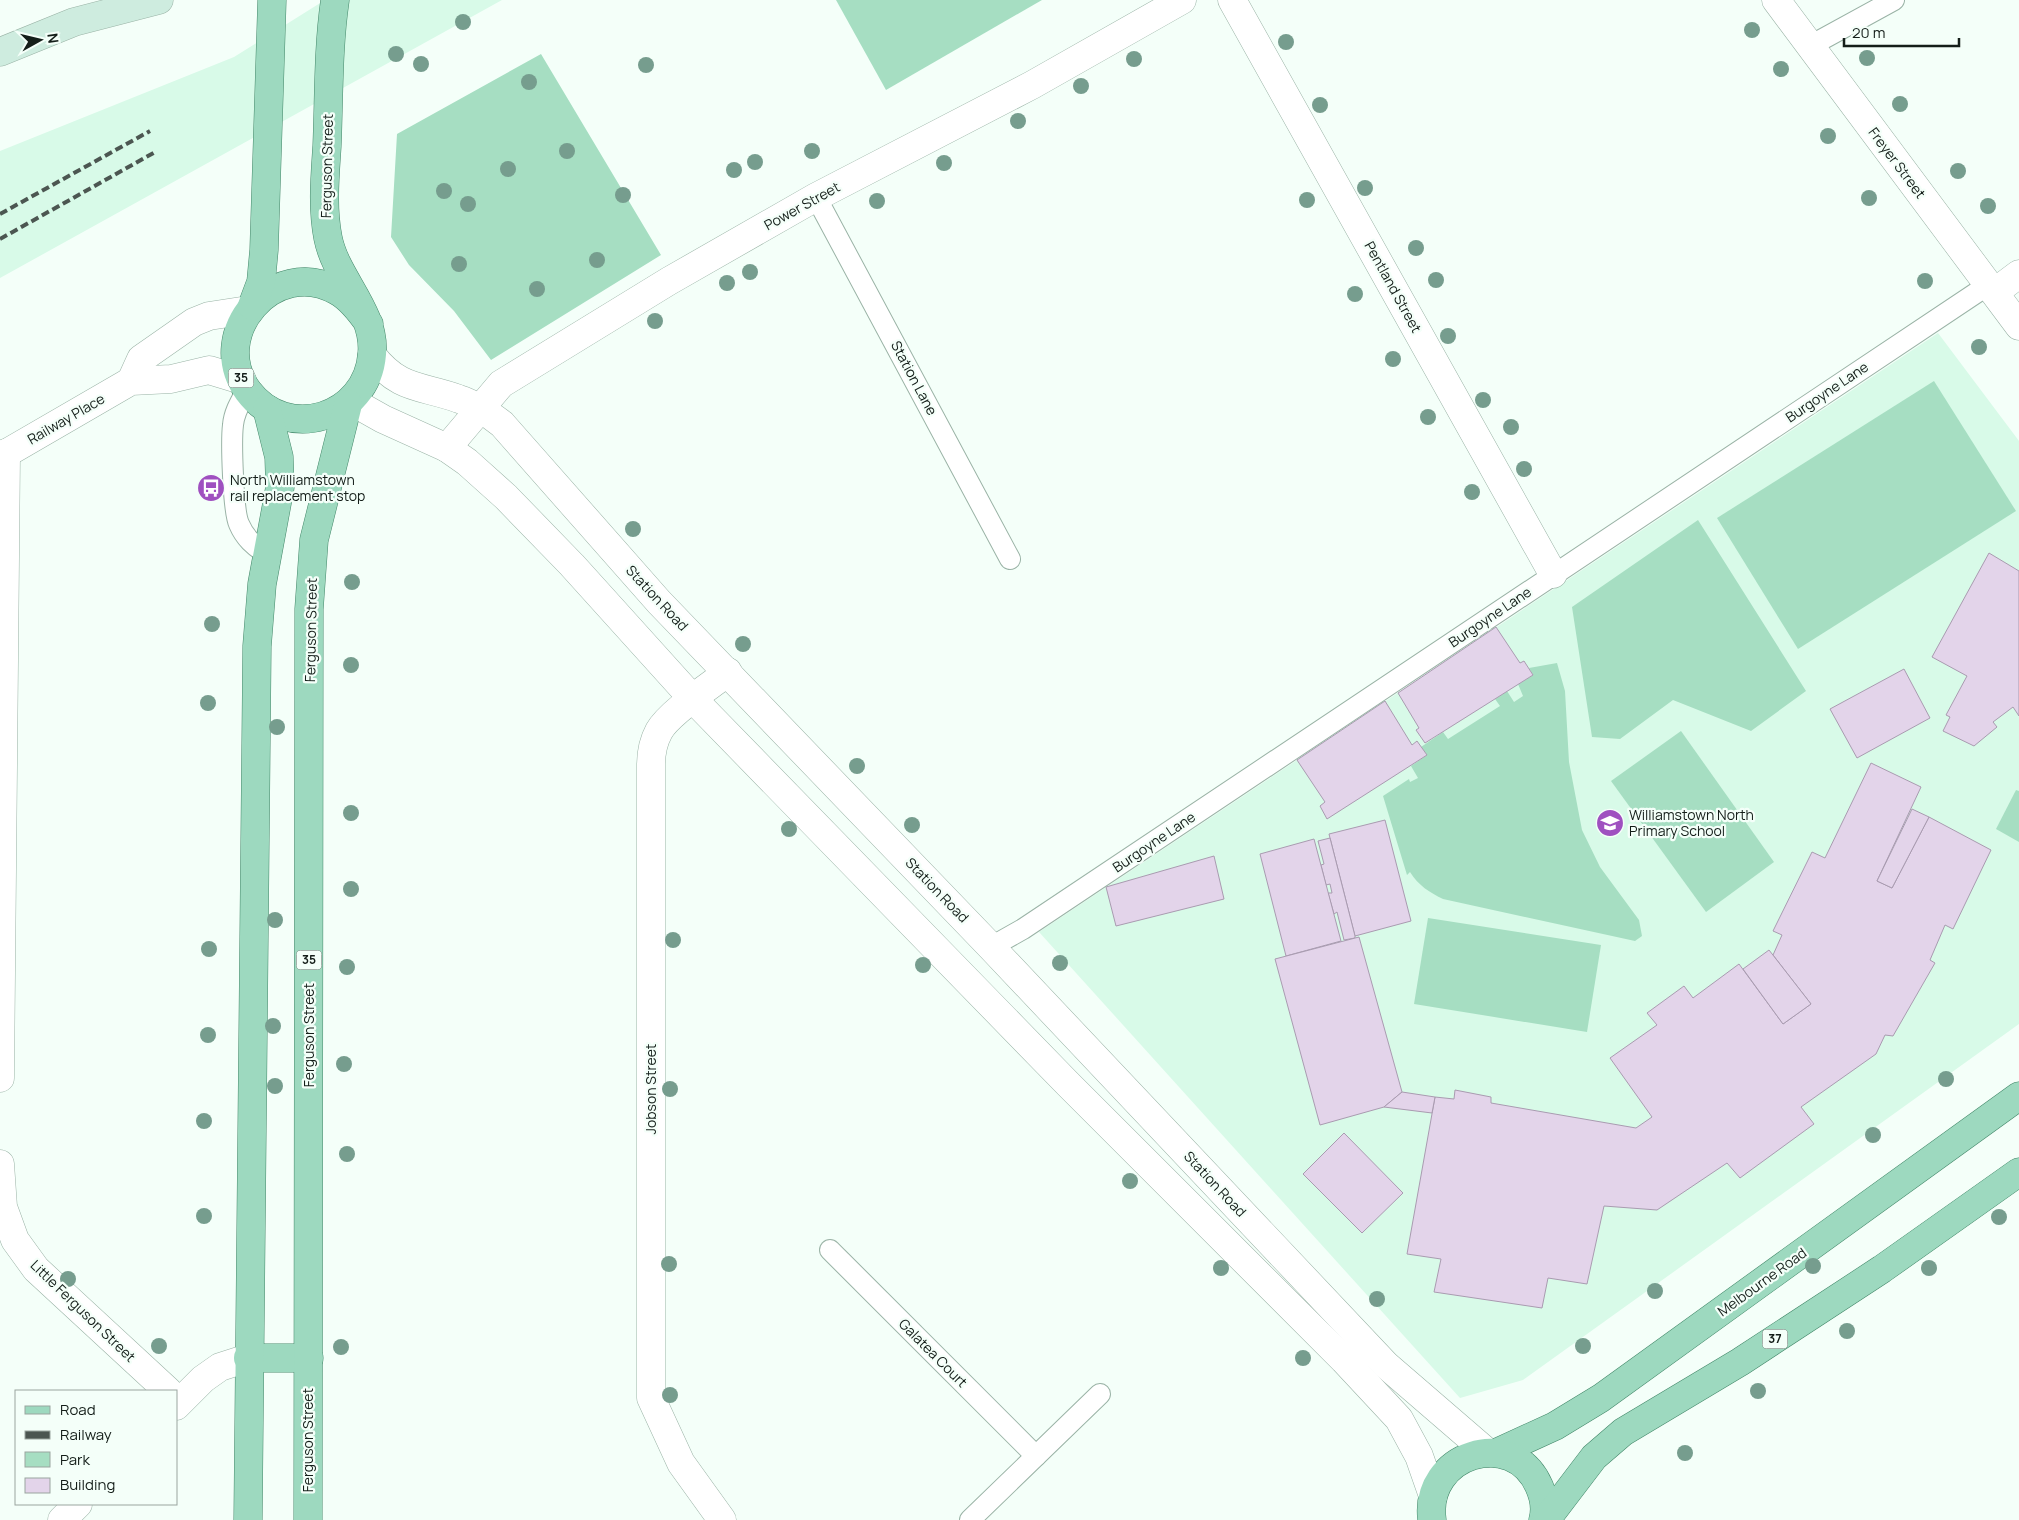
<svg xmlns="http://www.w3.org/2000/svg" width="2019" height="1520" viewBox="0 0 2019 1520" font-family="Manrope,sans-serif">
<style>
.built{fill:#d8fae8}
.green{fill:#a6dec2}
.building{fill:#e3d4ea;stroke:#a99bb0}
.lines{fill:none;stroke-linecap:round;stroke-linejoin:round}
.lane-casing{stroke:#9ab3a6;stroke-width:22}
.street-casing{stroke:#9ab3a6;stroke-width:29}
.secondary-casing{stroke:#9ab3a6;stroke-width:29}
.primary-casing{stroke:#438769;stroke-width:29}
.lane{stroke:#fff;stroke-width:20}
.street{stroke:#fff;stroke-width:28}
.secondary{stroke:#ceecdf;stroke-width:28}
.primary{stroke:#9dd9bf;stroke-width:28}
.rail{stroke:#4c5651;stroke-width:4;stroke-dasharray:8 4;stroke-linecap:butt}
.tree{fill:#769d8e}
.labels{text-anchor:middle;stroke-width:4.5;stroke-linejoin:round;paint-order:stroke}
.shield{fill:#f4fff9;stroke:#57625c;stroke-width:1}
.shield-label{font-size:12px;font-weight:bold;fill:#141e19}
.street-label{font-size:14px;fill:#141e19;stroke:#f4fff9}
.poi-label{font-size:14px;fill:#141e19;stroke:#f4fff9;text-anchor:start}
</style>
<rect width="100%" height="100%" fill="#f4fff9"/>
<g class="built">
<polygon points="325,0 502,0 0,278 0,151 234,57"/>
<polygon points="1938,333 2019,441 2019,1024 1523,1380 1460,1398 1039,932"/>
</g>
<g class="green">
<polygon points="836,0 1042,0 886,90"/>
<polygon points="541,54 661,255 491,360 454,311 409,265 391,237 397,134"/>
<polygon points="1934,381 2016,511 1798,649 1717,518"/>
<polygon points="1698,520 1806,691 1751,731 1673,700 1620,739 1592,737 1572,607"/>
<path d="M1557 663 1565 691 1569 762 1582 830 1600 867 1639 920 1642 936 1635 941 1443 899C1429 892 1419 886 1410 872L1407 875 1383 796 1409 779 1410 782 1418 778 1411 766 1427 755 1421 747 1443 732 1448 739 1500 706 1495 699 1507 691 1514 702 1523 696 1518 684 1533 675 1529 668Z"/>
<polygon points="1681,731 1774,862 1706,912 1611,781"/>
<polygon points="2016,790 2019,791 2019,842 1996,829"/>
<polygon points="1428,918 1601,945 1587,1032 1414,1004"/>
</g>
<g class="building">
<polygon points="1989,553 2019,571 2019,716 2013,707 1993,722 1997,727 1974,746 1943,731 1950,717 1946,715 1967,676 1932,657"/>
<polygon points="1496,627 1520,663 1524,661 1533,675 1425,743 1416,730 1419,728 1398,693"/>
<polygon points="1904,669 1930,718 1857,758 1830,709"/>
<polygon points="1385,701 1412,745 1417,741 1427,755 1327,819 1320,806 1325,802 1297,760"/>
<polygon points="1871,763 1921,787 1877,881 1892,888 1929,817 1991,850 1953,929 1945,925 1930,960 1935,963 1893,1036 1885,1035 1876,1054 1801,1107 1814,1124 1740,1178 1727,1163 1657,1210 1604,1206 1587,1284 1548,1278 1542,1308 1434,1292 1441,1259 1407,1254 1435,1097 1454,1099 1455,1090 1491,1097 1491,1103 1636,1128 1652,1117 1610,1058 1657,1025 1647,1013 1684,986 1693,998 1739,964 1783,1024 1811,1004 1773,955 1782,935 1773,931 1812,852 1825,858"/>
<polygon points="1912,809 1929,817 1892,888 1877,881"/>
<polygon points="1385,820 1411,921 1355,936 1329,834"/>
<polygon points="1330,838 1355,936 1355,938 1344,940 1337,912 1334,914 1328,893 1332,893 1330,884 1326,885 1321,865 1324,864 1318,841"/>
<polygon points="1314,839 1341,941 1286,956 1260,854"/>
<polygon points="1214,856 1224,899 1116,926 1106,887"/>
<polygon points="1359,937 1402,1092 1384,1107 1320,1125 1275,959"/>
<polygon points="1769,950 1811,1004 1783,1024 1743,969"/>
<polygon points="1402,1092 1435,1097 1432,1113 1384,1107"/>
<polygon points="1344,1133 1403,1193 1362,1233 1303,1174"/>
</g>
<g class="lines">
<g class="lane-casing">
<g id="lane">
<polyline points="1810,46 1894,0"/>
<polyline points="816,197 1010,559"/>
<path d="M247 390C241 401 234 412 233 425 231 441 233 511 239 524 245 538 254 546 267 554"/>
<polyline points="991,947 1023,929 1988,285"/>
<polyline points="830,1250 1036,1456"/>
<polyline points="970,1520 1100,1394"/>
</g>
</g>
<g class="street-casing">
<g id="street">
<polyline points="1232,0 1553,574"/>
<polyline points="1776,0 2019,326"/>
<polyline points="1995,292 2019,274"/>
<path d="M372 355C400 391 421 385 459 399 475 404 488 413 502 424L659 602 991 947 1386 1365 1488 1453"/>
<polyline points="131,381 141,359 194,322 209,316 248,310"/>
<polyline points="351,401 383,419 447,448 467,462 506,497 572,565 693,699 1068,1084 1344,1360 1399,1419 1419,1456 1433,1496"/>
<polyline points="447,448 501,384 669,281 816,197 1032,85 1182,0"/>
<polyline points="0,457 131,381 171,379 209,370 242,380"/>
<polyline points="0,1078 6,453"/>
<polyline points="0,1164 3,1207 15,1240 36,1269 168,1391"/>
<polyline points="176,1406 203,1379 220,1367 248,1358"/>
<polyline points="62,1520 78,1504"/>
<path d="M722 1520 681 1463 651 1398V765C651 753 653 742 659 731 669 713 710 686 728 672"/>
</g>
</g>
<g class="secondary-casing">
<polyline id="secondary" points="0,52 74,22 159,0"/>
</g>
<g class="primary-casing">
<g id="primary">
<path d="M335 0C328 48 329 97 327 146 325 176 322 208 328 238 336 279 376 311 372 354 367 418 287 443 248 391 206 334 275 255 337 291 350 298 360 311 369 324"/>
<polyline points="252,306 261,282 264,250 272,0"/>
<polyline points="248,1358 309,1358"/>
<polyline points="1496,1453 1555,1426 1601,1398 2019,1096"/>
<polyline points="248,1520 257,646 262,584 280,487 279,457 267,409"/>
<polyline points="308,1520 309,609 314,540 348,404"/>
<path d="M1432 1520C1423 1454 1513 1426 1539 1486 1544 1497 1546 1509 1543 1520"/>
<polyline points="1546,1520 1594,1457 1623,1432 1740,1362 1882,1269 2019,1172"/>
</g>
</g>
<use href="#lane" class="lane"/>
<use href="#street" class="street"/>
<use href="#secondary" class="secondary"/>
<use href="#primary" class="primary"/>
<g class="rail">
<polyline points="0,214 150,131"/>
<polyline points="0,239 157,151"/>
</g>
</g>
<g class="tree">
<circle cx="463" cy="22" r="8"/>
<circle cx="1752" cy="30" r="8"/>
<circle cx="1286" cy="42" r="8"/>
<circle cx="396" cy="54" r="8"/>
<circle cx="1867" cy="58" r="8"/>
<circle cx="1134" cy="59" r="8"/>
<circle cx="421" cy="64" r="8"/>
<circle cx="646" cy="65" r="8"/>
<circle cx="1781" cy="69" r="8"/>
<circle cx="529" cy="82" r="8"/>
<circle cx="1081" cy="86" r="8"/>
<circle cx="1900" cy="104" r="8"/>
<circle cx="1320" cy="105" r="8"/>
<circle cx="1018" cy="121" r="8"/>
<circle cx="1828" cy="136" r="8"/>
<circle cx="567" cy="151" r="8"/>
<circle cx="812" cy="151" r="8"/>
<circle cx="755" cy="162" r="8"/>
<circle cx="944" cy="163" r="8"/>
<circle cx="508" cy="169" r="8"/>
<circle cx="734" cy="170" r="8"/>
<circle cx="1958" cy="171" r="8"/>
<circle cx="1365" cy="188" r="8"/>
<circle cx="444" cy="191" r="8"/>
<circle cx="623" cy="195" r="8"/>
<circle cx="1869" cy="198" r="8"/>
<circle cx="1307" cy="200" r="8"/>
<circle cx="877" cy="201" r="8"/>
<circle cx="468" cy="204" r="8"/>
<circle cx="1988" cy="206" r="8"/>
<circle cx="1416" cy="248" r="8"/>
<circle cx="597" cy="260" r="8"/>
<circle cx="459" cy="264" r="8"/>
<circle cx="750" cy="272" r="8"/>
<circle cx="1436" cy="280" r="8"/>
<circle cx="1925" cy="281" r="8"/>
<circle cx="727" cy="283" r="8"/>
<circle cx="537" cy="289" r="8"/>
<circle cx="1355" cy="294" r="8"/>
<circle cx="655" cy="321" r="8"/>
<circle cx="1448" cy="336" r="8"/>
<circle cx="1979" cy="347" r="8"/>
<circle cx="1393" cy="359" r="8"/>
<circle cx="1483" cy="400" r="8"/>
<circle cx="1428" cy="417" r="8"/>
<circle cx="1511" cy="427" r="8"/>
<circle cx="1524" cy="469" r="8"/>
<circle cx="1472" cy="492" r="8"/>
<circle cx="633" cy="529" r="8"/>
<circle cx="352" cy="582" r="8"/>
<circle cx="212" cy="624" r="8"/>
<circle cx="743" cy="644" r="8"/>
<circle cx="351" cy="665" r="8"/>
<circle cx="208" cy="703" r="8"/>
<circle cx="277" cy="727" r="8"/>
<circle cx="857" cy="766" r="8"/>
<circle cx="351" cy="813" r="8"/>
<circle cx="912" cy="825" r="8"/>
<circle cx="789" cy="829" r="8"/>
<circle cx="351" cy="889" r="8"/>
<circle cx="275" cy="920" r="8"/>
<circle cx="673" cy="940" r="8"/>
<circle cx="209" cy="949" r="8"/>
<circle cx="1060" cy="963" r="8"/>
<circle cx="923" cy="965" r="8"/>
<circle cx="347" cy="967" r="8"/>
<circle cx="273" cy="1026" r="8"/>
<circle cx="208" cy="1035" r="8"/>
<circle cx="344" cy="1064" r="8"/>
<circle cx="1946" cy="1079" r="8"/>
<circle cx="275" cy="1086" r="8"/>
<circle cx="670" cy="1089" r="8"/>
<circle cx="204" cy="1121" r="8"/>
<circle cx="1873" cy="1135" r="8"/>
<circle cx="347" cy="1154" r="8"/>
<circle cx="1130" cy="1181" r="8"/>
<circle cx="204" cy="1216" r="8"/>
<circle cx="1999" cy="1217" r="8"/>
<circle cx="669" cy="1264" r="8"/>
<circle cx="1813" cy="1266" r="8"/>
<circle cx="1221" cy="1268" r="8"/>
<circle cx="1929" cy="1268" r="8"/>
<circle cx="68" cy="1279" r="8"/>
<circle cx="1655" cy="1291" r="8"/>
<circle cx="1377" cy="1299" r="8"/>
<circle cx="1847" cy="1331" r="8"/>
<circle cx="159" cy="1346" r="8"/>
<circle cx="1583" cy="1346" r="8"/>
<circle cx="341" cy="1347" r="8"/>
<circle cx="1303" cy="1358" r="8"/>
<circle cx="1758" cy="1391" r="8"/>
<circle cx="670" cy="1395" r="8"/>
<circle cx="1685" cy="1453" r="8"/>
</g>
<defs>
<g id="bus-disc" transform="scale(1.4375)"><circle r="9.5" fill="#9f50c0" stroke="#f4fff9"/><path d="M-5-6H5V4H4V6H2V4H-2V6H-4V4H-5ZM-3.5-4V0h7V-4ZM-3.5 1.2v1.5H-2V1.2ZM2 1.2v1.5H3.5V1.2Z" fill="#fff"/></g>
<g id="school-disc" transform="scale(1.4375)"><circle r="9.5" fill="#9f50c0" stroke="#f4fff9"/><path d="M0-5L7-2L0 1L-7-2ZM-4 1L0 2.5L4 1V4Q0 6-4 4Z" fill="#fff"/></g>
</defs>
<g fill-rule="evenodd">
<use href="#bus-disc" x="211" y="488"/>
<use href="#school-disc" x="1610" y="823"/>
</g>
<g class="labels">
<g class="shield">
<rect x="228.5" y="368.5" width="25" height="19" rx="4"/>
<rect x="296.5" y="950.5" width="25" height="19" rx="4"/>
<rect x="1762.5" y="1329.5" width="25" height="19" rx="4"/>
</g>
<g class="shield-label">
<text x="241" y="382">35</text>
<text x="309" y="964">35</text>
<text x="1775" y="1343">37</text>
</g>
<g class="street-label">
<text transform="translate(1897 163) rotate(53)" y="5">Freyer Street</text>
<text transform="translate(327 166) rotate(-89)" y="5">Ferguson Street</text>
<text transform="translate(802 206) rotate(-29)" y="5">Power Street</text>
<text transform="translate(1393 287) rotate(61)" y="5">Pentland Street</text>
<text transform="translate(914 378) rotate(62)" y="5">Station Lane</text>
<text transform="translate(1827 392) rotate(-34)" y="5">Burgoyne Lane</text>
<text transform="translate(66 419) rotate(-30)" y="5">Railway Place</text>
<text transform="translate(657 598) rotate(47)" y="5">Station Road</text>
<text transform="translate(1490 617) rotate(-34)" y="5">Burgoyne Lane</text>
<text transform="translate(311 630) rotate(-89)" y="5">Ferguson Street</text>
<text transform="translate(1154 842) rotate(-34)" y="5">Burgoyne Lane</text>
<text transform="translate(937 890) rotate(46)" y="5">Station Road</text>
<text transform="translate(309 1035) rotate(-90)" y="5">Ferguson Street</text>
<text transform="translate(651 1089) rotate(-90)" y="5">Jobson Street</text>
<text transform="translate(1215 1184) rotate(47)" y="5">Station Road</text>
<text transform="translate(1762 1282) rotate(-36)" y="5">Melbourne Road</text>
<text transform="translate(83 1311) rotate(44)" y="5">Little Ferguson Street</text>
<text transform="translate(933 1353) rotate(45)" y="5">Galatea Court</text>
<text transform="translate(308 1440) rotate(-90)" y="5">Ferguson Street</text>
</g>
<g class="poi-label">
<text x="230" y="485">North Williamstown<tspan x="230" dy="16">rail replacement stop</tspan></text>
<text x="1629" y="820">Williamstown North<tspan x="1629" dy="16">Primary School</tspan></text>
</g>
</g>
<rect x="15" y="1390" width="162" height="115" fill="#f4fff9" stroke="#9aa59f"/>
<rect x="25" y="1406" width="25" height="8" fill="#9dd9bf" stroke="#9aa59f"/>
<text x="60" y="1415" font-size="15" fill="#141e19">Road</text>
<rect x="25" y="1431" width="25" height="8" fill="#4c5651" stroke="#9aa59f"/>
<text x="60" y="1440" font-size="15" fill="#141e19">Railway</text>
<rect x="25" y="1452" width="25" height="15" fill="#a6dec2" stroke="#9aa59f"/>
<text x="60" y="1465" font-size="15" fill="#141e19">Park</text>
<rect x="25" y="1478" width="25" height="15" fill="#e3d4ea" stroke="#9aa59f"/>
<text x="60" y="1490" font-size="15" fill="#141e19">Building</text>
<g transform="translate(40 40) rotate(82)" stroke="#f4fff9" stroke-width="4" paint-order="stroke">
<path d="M0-4L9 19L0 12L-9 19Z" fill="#141e19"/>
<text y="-8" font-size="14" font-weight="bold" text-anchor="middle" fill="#141e19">N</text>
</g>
<path d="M1844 38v8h115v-8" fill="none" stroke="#141e19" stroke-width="2.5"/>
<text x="1852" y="38" font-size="15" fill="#141e19" stroke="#f4fff9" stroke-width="4" paint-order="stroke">20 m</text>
</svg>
